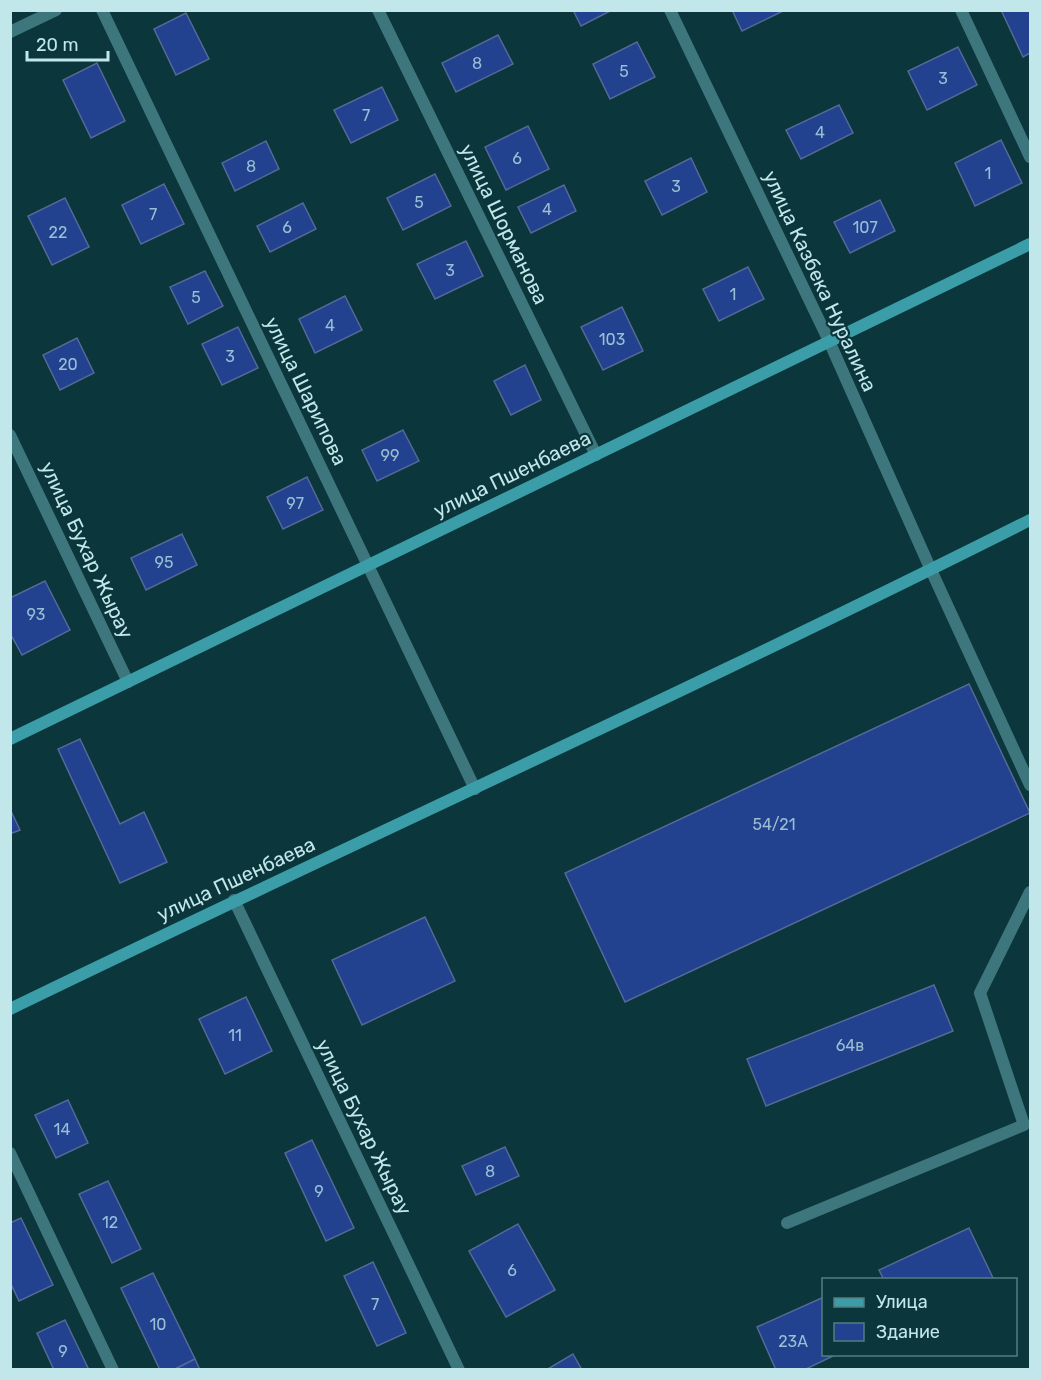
<svg xmlns="http://www.w3.org/2000/svg" width="1041" height="1380" viewBox="0 0 1041 1380" font-family="Rubik,sans-serif">
<style>
.building{fill:#22418e;stroke:#546997;stroke-width:1.5}
.lines{fill:none;stroke-linecap:round;stroke-linejoin:round}
.lane{stroke:#3d767c;stroke-width:12}
.street{stroke:#3d767c;stroke-width:12}
.secondary{stroke:#3a9da7;stroke-width:12}
.labels{text-anchor:middle;stroke-width:4.5;stroke-linejoin:round;paint-order:stroke}
.number-label{font-size:16px;fill:#9abed4}
.street-label{font-size:20px;fill:#c2e7eb;stroke:#0b363b}
</style>
<rect width="100%" height="100%" fill="#0b363b"/>
<g class="building">
<polygon points="573,10 612,10 581,26"/>
<polygon points="732,10 785,10 742,31"/>
<polygon points="1001,10 1030,10 1030,53 1023,57"/>
<polygon points="186,13 209,59 176,75 154,29"/>
<polygon points="498,35 513,64 456,92 442,63"/>
<polygon points="637,42 655,77 610,99 593,64"/>
<polygon points="958,47 977,85 927,110 908,71"/>
<polygon points="97,63 125,121 91,138 63,80"/>
<polygon points="382,87 398,120 351,143 334,110"/>
<polygon points="839,105 853,133 801,159 786,130"/>
<polygon points="528,126 549,169 506,190 485,147"/>
<polygon points="1001,140 1022,183 975,206 955,163"/>
<polygon points="266,141 279,169 235,191 222,163"/>
<polygon points="691,158 707,192 662,215 645,181"/>
<polygon points="435,174 451,206 403,230 387,198"/>
<polygon points="164,184 184,224 141,244 122,205"/>
<polygon points="564,185 576,211 531,233 518,207"/>
<polygon points="65,198 89,247 52,265 28,216"/>
<polygon points="880,200 895,231 850,253 834,222"/>
<polygon points="303,203 316,229 270,252 257,226"/>
<polygon points="466,241 483,276 435,299 417,264"/>
<polygon points="748,267 764,299 719,321 703,289"/>
<polygon points="205,271 223,306 188,324 170,287"/>
<polygon points="345,296 362,330 315,353 299,319"/>
<polygon points="622,307 643,351 603,370 581,327"/>
<polygon points="238,327 258,368 222,385 202,344"/>
<polygon points="77,338 94,373 60,390 43,355"/>
<polygon points="525,365 541,400 511,415 494,381"/>
<polygon points="403,430 419,461 377,481 362,450"/>
<polygon points="307,477 323,510 283,529 267,497"/>
<polygon points="182,534 197,565 146,590 131,558"/>
<polygon points="45,581 70,630 22,655 10,633 10,598"/>
<polygon points="969,684 1030,813 625,1002 565,873"/>
<polygon points="80,739 120,824 144,812 167,862 120,883 58,749"/>
<polygon points="10,809 20,830 10,834"/>
<polygon points="425,917 455,981 362,1025 332,960"/>
<polygon points="934,985 953,1031 766,1106 747,1059"/>
<polygon points="246,997 272,1051 225,1074 199,1019"/>
<polygon points="68,1100 88,1143 56,1158 35,1115"/>
<polygon points="312,1140 354,1228 326,1241 285,1153"/>
<polygon points="505,1147 519,1176 476,1195 462,1166"/>
<polygon points="108,1181 141,1249 112,1263 79,1194"/>
<polygon points="21,1218 53,1285 19,1301 10,1282 10,1223"/>
<polygon points="518,1224 555,1290 506,1317 469,1251"/>
<polygon points="969,1228 994,1280 884,1280 879,1270"/>
<polygon points="373,1262 406,1333 377,1346 344,1276"/>
<polygon points="153,1273 195,1359 173,1370 160,1370 121,1288"/>
<polygon points="824,1297 824,1354 837,1354 804,1370 776,1370 757,1327"/>
<polygon points="65,1320 89,1370 54,1370 37,1333"/>
<polygon points="573,1354 582,1370 546,1370"/>
<polygon points="195,1359 200,1370 173,1370"/>
</g>
<g class="lines">
<g class="lane">
<polyline points="931,570 1030,785"/>
<polyline points="787,1223 1024,1125 980,993 1030,892"/>
</g>
<g class="street">
<polyline points="102,10 475,789"/>
<polyline points="378,10 596,455"/>
<polyline points="670,10 829,341 931,570"/>
<polyline points="961,10 1030,157"/>
<polyline points="10,32 56,10"/>
<polyline points="10,435 128,682"/>
<polyline points="234,900 459,1370"/>
<polyline points="10,1153 113,1370"/>
</g>
<g class="secondary">
<polyline points="10,739 1030,244"/>
<path d="M10 1009C350 844 694 689 1030 520"/>
</g>
</g>
<g class="labels">
<g class="number-label">
<text x="477" y="69">8</text>
<text x="624" y="77">5</text>
<text x="943" y="84">3</text>
<text x="366" y="121">7</text>
<text x="820" y="138">4</text>
<text x="517" y="164">6</text>
<text x="251" y="172">8</text>
<text x="988" y="179">1</text>
<text x="676" y="192">3</text>
<text x="419" y="208">5</text>
<text x="547" y="215">4</text>
<text x="153" y="220">7</text>
<text x="287" y="233">6</text>
<text x="865" y="233">107</text>
<text x="58" y="238">22</text>
<text x="450" y="276">3</text>
<text x="733" y="300">1</text>
<text x="196" y="303">5</text>
<text x="330" y="331">4</text>
<text x="612" y="345">103</text>
<text x="230" y="362">3</text>
<text x="68" y="370">20</text>
<text x="390" y="461">99</text>
<text x="295" y="509">97</text>
<text x="164" y="568">95</text>
<text x="36" y="620">93</text>
<text x="774" y="830">54/21</text>
<text x="235" y="1041">11</text>
<text x="850" y="1051">64в</text>
<text x="62" y="1135">14</text>
<text x="490" y="1177">8</text>
<text x="319" y="1197">9</text>
<text x="110" y="1228">12</text>
<text x="512" y="1276">6</text>
<text x="375" y="1310">7</text>
<text x="158" y="1330">10</text>
<text x="793" y="1347">23А</text>
<text x="63" y="1357">9</text>
</g>
<g class="street-label">
<text transform="translate(504 224) rotate(64)" y="7">улица Шорманова</text>
<text transform="translate(820 281) rotate(65)" y="7">улица Казбека Нуралина</text>
<text transform="translate(306 391) rotate(64)" y="7">улица Шарипова</text>
<text transform="translate(512 474) rotate(-26)" y="7">улица Пшенбаева</text>
<text transform="translate(87 550) rotate(65)" y="7">улица Бухар Жырау</text>
<text transform="translate(236 879) rotate(-25)" y="7">улица Пшенбаева</text>
<text transform="translate(364 1127) rotate(64)" y="7">улица Бухар Жырау</text>
</g>
</g>
<rect width="1041" height="1380" fill="none" stroke="#c2e7eb" stroke-width="24"/>
<rect x="822" y="1278" width="195" height="78" fill="#0b363b" stroke="#547d81" stroke-width="1.5"/>
<rect x="834" y="1298" width="30" height="9" fill="#3a9da7" stroke="#547d81" stroke-width="1.5"/>
<text x="876" y="1308" font-size="18" fill="#c2e7eb">Улица</text>
<rect x="834" y="1323" width="30" height="18" fill="#22418e" stroke="#547d81" stroke-width="1.5"/>
<text x="876" y="1338" font-size="18" fill="#c2e7eb">Здание</text>
<path d="M27 51v9h81v-9" fill="none" stroke="#c2e7eb" stroke-width="3"/>
<text x="36" y="51" font-size="18" fill="#c2e7eb" stroke="#0b363b" stroke-width="4.5" paint-order="stroke">20 m</text>
</svg>
